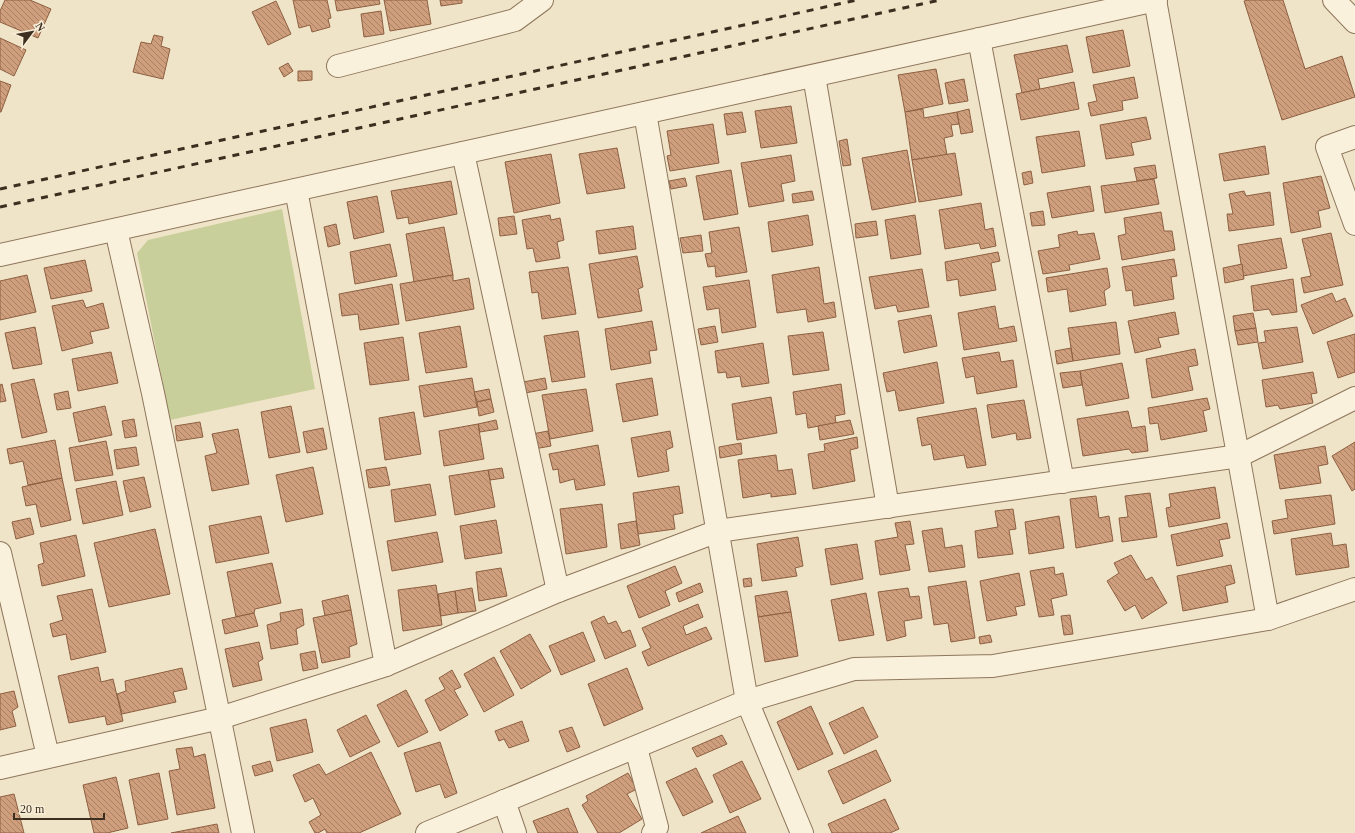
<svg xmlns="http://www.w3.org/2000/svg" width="1355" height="833" viewBox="0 0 1355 833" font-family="'Times New Roman',serif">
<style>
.green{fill:#c9cf9b}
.building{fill:url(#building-back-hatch);stroke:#8d5f41}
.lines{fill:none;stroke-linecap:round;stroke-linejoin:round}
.street-casing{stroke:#8d765c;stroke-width:24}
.street{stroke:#faf1dc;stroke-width:22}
.rail{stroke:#3d2e20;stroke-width:3;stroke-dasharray:7 7;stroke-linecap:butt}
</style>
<defs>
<pattern id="building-back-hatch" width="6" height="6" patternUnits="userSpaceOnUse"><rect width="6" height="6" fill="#cf9f7d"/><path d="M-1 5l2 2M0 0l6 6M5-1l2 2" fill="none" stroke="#a98266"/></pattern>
</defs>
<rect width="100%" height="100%" fill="#f0e4c8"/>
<polygon class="green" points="282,209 315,389 170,420 137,253 148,240"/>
<g class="building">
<polygon points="5,0 30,0 51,9 38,38 0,22 0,11"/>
<polygon points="293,0 327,0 331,18 328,19 330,27 312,32 310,25 299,28"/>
<polygon points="335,0 379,0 380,4 337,11"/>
<polygon points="384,0 427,0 431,24 390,31"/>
<polygon points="440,0 462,0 462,3 441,6"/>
<polygon points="1248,0 1283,0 1305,69 1342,56 1355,97 1282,120 1244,1"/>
<polygon points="276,1 291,34 268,45 252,12"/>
<polygon points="381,11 384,34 364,37 361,14"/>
<polygon points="1123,30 1130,66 1093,73 1086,37"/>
<polygon points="154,35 163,37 161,46 170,49 163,79 133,72 141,42 151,44"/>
<polygon points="0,38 26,50 14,76 0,69"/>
<polygon points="1067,45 1073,72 1038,79 1040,89 1022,93 1014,55"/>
<polygon points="288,63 293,71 284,77 279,68"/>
<polygon points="936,69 943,104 905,112 898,75"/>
<polygon points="298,71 312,71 312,80 298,81"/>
<polygon points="1134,77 1138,98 1122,101 1123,110 1091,116 1088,103 1097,101 1093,85"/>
<polygon points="964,79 968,101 949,104 945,83"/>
<polygon points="0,81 11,85 1,112 0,112"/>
<polygon points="1074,82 1079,109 1021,120 1016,94"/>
<polygon points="791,106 797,143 761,148 755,111"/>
<polygon points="923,109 924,118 957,112 959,124 951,125 953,136 944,138 947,155 912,160 905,112"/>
<polygon points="969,109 973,132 961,134 957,112"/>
<polygon points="742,112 746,132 727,135 724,114"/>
<polygon points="1146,117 1151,139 1131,143 1134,155 1106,159 1100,125"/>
<polygon points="713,124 719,163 670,171 667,156 671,155 667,131"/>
<polygon points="1079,131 1085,166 1042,173 1036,137"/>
<polygon points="847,139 851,165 843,166 839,141"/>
<polygon points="1265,146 1269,174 1224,181 1219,154"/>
<polygon points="617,148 625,188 587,194 579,154"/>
<polygon points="907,150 916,202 872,210 862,158"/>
<polygon points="955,153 962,195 919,202 912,160"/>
<polygon points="551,154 560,203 514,213 505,162"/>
<polygon points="791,155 795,181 781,184 784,201 749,207 741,163"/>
<polygon points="1155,165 1157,178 1137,181 1134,168"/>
<polygon points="731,170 738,214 704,220 696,176"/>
<polygon points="1031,171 1033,183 1024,185 1022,173"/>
<polygon points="1321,176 1330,208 1318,211 1321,227 1291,233 1283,183"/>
<polygon points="685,178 687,186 671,189 669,181"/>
<polygon points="1154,179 1159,204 1105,213 1101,186"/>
<polygon points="451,181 457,214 409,224 408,217 397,219 391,191"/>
<polygon points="1090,186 1094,211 1052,218 1047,193"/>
<polygon points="812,191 814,200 793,203 792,194"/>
<polygon points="1244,191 1246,196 1270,192 1274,225 1229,231 1227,214 1233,214 1229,194"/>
<polygon points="377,196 384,232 354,239 347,202"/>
<polygon points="981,203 985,230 993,228 996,246 981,249 979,243 945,249 939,210"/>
<polygon points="1043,211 1045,225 1032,226 1030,213"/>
<polygon points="1161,212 1164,231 1172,231 1175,250 1122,260 1118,236 1126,234 1124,218"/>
<polygon points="550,215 551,220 560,218 564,240 557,242 560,258 536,262 533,248 527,249 522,220"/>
<polygon points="808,215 813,245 772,252 768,222"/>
<polygon points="915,215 921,254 891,259 885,220"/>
<polygon points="514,216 517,234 500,236 498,218"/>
<polygon points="876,221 878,235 856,238 855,224"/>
<polygon points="336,224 340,244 328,247 324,227"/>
<polygon points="633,226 636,249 599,254 596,231"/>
<polygon points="444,227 453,275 414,282 406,234"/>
<polygon points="739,227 747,272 716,277 715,266 708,267 705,254 712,253 709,232"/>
<polygon points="1077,231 1078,235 1094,233 1100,259 1069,265 1070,270 1043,274 1038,251 1060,247 1058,235"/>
<polygon points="1331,233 1343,285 1304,293 1301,278 1311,276 1302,239"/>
<polygon points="701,235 703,251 683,253 680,238"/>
<polygon points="1281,238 1287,268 1243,276 1238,245"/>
<polygon points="390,244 397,276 355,284 350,252"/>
<polygon points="998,252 1000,261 991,263 996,290 960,296 958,279 947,281 945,262"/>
<polygon points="637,256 643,287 638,289 642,311 598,318 589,264"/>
<polygon points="1174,259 1177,276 1171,277 1174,299 1134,306 1132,290 1126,291 1122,267"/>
<polygon points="85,260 92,291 51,299 44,268"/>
<polygon points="1242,264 1244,279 1225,283 1223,268"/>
<polygon points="568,267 576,314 542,319 538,292 532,293 529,272"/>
<polygon points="819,267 824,304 834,302 836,317 808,322 806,309 777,313 772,275"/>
<polygon points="1107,268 1110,287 1104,291 1106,305 1070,312 1067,289 1048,292 1046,278"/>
<polygon points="922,269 929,307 898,312 896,305 875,309 869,277"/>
<polygon points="27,275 36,312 0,320 0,281"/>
<polygon points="453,275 453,281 469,278 474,309 406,321 400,284"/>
<polygon points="1293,279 1297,312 1272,315 1269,309 1254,311 1251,286"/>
<polygon points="749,280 756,327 722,333 719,308 707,310 703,287"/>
<polygon points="392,284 399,324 360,330 358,314 342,316 339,294"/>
<polygon points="1332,293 1336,302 1345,298 1353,316 1313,334 1301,305"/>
<polygon points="83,300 86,308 103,303 109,328 90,332 93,343 62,351 52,306"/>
<polygon points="995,306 999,329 1014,326 1017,341 964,350 958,313"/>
<polygon points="1175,312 1179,334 1158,338 1161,347 1135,353 1128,321"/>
<polygon points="1253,313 1256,328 1235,331 1233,316"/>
<polygon points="931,315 937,346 904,353 898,321"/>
<polygon points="652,321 657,350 649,351 651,363 611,370 605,329"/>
<polygon points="1116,322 1120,354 1073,361 1068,328"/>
<polygon points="460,326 467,367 426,373 419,333"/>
<polygon points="715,326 718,342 701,345 698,329"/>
<polygon points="35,327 42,364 13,369 5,333"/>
<polygon points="1297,327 1303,362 1263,369 1258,343 1266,342 1264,331"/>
<polygon points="1256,328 1258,342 1238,345 1235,331"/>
<polygon points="578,331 585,377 552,382 544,336"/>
<polygon points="823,332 829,370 793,375 788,336"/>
<polygon points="1355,334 1355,372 1338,378 1327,342"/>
<polygon points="403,337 409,380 370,385 364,343"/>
<polygon points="763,343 769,383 742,387 740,376 727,378 726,372 718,373 715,351"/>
<polygon points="1071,348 1073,361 1057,364 1055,351"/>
<polygon points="1195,349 1198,365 1188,367 1193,390 1152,398 1146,359"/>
<polygon points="111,352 118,383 78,391 72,359"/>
<polygon points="999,352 1001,362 1013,360 1017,387 977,394 974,376 966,378 962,358"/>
<polygon points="937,362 944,403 899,411 895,390 887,392 883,373"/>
<polygon points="1122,363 1129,398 1086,406 1080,371"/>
<polygon points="1080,371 1082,385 1063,388 1060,373"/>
<polygon points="1313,372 1317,393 1311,394 1313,403 1280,409 1278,405 1266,407 1262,380"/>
<polygon points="472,378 477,407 424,417 419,386"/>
<polygon points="545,378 547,389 525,393 523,382"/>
<polygon points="652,378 658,415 623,422 616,384"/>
<polygon points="34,379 47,432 22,438 11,384"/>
<polygon points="2,384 6,401 0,402 0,385"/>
<polygon points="841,384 845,414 835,416 836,423 808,428 806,413 796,415 793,392"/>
<polygon points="489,389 491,399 477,402 474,392"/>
<polygon points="586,389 593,431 550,439 542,395"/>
<polygon points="68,391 71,408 57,410 54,394"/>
<polygon points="771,397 777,433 737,440 732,404"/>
<polygon points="1207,398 1210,409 1203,411 1207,431 1161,440 1158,423 1150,424 1148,408"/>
<polygon points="491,399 494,412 479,416 477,402"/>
<polygon points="1024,400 1031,438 1017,440 1016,433 992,438 987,405"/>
<polygon points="105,406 112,435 79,442 73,413"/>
<polygon points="291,406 300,452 269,458 261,412"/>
<polygon points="976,408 986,465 967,468 964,455 934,460 931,444 922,446 917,418"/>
<polygon points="1128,411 1132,428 1145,426 1148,451 1132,453 1129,449 1083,456 1077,419"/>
<polygon points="414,412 421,454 385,460 379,418"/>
<polygon points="134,419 137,436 125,438 122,421"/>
<polygon points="496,420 498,429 480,432 478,424"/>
<polygon points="850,420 854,434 820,440 818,426"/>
<polygon points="200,422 203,437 177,441 175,426"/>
<polygon points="478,424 484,459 444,466 439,431"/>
<polygon points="323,428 327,449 307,453 303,432"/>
<polygon points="238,429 249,484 212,491 205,456 217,453 212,434"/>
<polygon points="548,431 551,446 534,449 532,434"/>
<polygon points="670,431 673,447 666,450 669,471 638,477 631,438"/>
<polygon points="857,437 858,448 850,450 855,481 813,489 808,454 825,451 824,444"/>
<polygon points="55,440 62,478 28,485 23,461 10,464 7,449"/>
<polygon points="106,441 113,475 75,481 69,448"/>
<polygon points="1355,442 1355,489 1352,491 1332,456"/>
<polygon points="741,443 742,454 720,458 719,447"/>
<polygon points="598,445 605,485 576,490 574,479 560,483 558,469 553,470 549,454"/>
<polygon points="1325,446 1328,464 1318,466 1321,483 1280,489 1274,455"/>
<polygon points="136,447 139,465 117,469 114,450"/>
<polygon points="776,455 778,471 792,469 796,494 771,497 771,493 743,498 738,460"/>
<polygon points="313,467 323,514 286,522 276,475"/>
<polygon points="386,467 390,485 369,488 366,470"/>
<polygon points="502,468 504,478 490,480 488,470"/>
<polygon points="488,470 495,507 455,515 449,476"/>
<polygon points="144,477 151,507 130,512 123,481"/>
<polygon points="62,478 71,520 41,527 36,504 26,506 22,487"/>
<polygon points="116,481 123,515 83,524 76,489"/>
<polygon points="430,484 436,515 395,522 391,490"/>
<polygon points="679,486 683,513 673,515 675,529 638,534 633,493"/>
<polygon points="1215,487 1220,518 1169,527 1166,508 1171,507 1169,494"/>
<polygon points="1150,493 1157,537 1122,542 1119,518 1128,517 1125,496"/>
<polygon points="1331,495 1335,524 1274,534 1272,521 1288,518 1285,500"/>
<polygon points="1096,496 1099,518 1109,516 1113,541 1076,548 1070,499"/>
<polygon points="602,504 607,547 566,554 560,509"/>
<polygon points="1013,509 1016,529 1009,530 1013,554 978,558 975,531 998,527 995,511"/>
<polygon points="261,516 269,553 216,563 209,526"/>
<polygon points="1059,516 1064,548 1029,554 1025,522"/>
<polygon points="30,518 34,534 16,539 12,522"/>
<polygon points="496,520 502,553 465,559 460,526"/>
<polygon points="636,521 640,545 621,549 618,524"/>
<polygon points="910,521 914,544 905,545 910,570 880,575 875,541 898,537 895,523"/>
<polygon points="1227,523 1230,538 1219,540 1223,556 1177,566 1171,535"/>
<polygon points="942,528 945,548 962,545 965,567 929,572 922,531"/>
<polygon points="155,529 170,594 109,607 94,543"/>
<polygon points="437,532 443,562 392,571 387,541"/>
<polygon points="1331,533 1333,546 1346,544 1349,567 1296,575 1291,539"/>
<polygon points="76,535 85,576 42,586 38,565 44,563 40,543"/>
<polygon points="798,537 803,566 795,568 797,576 762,581 757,544"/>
<polygon points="857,544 863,579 831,585 825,549"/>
<polygon points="1131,555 1146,580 1152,577 1167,603 1142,619 1135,605 1125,611 1107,581 1119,573 1114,563"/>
<polygon points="272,563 281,603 255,609 254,613 236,617 227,572"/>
<polygon points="1231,565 1235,583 1225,586 1228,602 1183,611 1177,576"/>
<polygon points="675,566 682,583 665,591 670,605 639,618 627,586"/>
<polygon points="1054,567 1055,575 1063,573 1067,595 1051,599 1054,615 1039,617 1030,571"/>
<polygon points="501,568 507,596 479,601 476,572"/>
<polygon points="1019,573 1025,605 1015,607 1017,615 987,621 980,581"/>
<polygon points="751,578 752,586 744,587 743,579"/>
<polygon points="966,581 975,638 951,642 948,623 934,625 928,587"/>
<polygon points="700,583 703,592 679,602 676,593"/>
<polygon points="436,585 442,625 403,631 398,590"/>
<polygon points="472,588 476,611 458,613 455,591"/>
<polygon points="908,588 910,597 919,596 922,618 904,621 906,636 887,641 878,592"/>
<polygon points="92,589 106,652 71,660 66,634 53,637 50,624 63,620 57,596"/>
<polygon points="455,591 458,613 441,616 438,594"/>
<polygon points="787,591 791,612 758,617 755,596"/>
<polygon points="866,593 874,635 839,641 831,600"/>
<polygon points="348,595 351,610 325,616 322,601"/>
<polygon points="698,604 703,617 683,626 686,635 706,627 712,639 648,666 642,652 651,648 642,628"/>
<polygon points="302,609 304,625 296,629 298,644 271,649 267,625 281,621 280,613"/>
<polygon points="351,610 357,644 349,647 350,657 322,663 313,618"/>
<polygon points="791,612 798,656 765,662 758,617"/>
<polygon points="254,613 258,626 225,634 222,620"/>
<polygon points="1070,615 1073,634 1064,635 1061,616"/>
<polygon points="604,616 608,624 616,621 622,633 630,630 636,646 605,659 591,622"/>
<polygon points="583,632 595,661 561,675 549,646"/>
<polygon points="530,634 551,671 521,689 500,651"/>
<polygon points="990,635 992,642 980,644 979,637"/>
<polygon points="259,642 263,659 258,662 262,680 233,687 225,649"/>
<polygon points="315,651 318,668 303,671 300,654"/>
<polygon points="494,657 514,695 484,712 464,674"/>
<polygon points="98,667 101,682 113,679 123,721 107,725 105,716 69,723 58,676"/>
<polygon points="182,668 187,689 173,692 176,702 122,714 117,694 126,691 125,681"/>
<polygon points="627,668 643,709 604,726 588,684"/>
<polygon points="452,670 461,687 454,690 468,715 440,731 425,700 445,689 439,678"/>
<polygon points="406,690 428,732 398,747 377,705"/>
<polygon points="14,691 18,707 12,711 16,726 0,730 0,694"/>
<polygon points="811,706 833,754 798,770 777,722"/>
<polygon points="863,707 878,737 844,754 829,723"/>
<polygon points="366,715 380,742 350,757 337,730"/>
<polygon points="306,719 313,752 277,761 270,728"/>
<polygon points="522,721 529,741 509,748 504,739 499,741 495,731"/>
<polygon points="572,727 580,747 567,752 559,731"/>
<polygon points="722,735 727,744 697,757 692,748"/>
<polygon points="440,742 457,793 445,798 440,784 416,792 404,753"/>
<polygon points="192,747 194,757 205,754 215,808 177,815 169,771 180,769 176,749"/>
<polygon points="876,750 891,781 843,804 828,771"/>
<polygon points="371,752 401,814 359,833 327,833 325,829 318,833 315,833 309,822 321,815 313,798 305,802 293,775 319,764 326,775"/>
<polygon points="270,761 273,771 255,776 252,766"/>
<polygon points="742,761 761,799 730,813 713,775"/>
<polygon points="696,768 713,802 683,816 666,782"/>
<polygon points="159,773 168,819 138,825 129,780"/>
<polygon points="628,773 637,789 627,794 642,819 619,833 598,833 582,805 588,801 586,796"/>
<polygon points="116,777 128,828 107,833 94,833 83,785"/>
<polygon points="14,794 24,833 0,833 0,797"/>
<polygon points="885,799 899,829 890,833 832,833 828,824"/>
<polygon points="568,808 578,833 538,833 533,821"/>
<polygon points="738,816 746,833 701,833"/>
<polygon points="217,824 219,833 171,833"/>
</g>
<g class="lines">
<g class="street-casing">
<g id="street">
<polyline points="1155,0 1268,619"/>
<polyline points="1334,0 1355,22"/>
<polyline points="979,39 1063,482"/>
<polyline points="338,66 515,20 542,0"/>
<polyline points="814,76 888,507"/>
<polyline points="645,113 747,701 802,833"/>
<polyline points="1355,137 1327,147 1355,224"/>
<polyline points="463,153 558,591"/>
<polyline points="296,190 386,665"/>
<polyline points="116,230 153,393 243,833"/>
<polyline points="0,255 1156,0"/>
<polyline points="0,553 48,756"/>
<polyline points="636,748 657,827 653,833"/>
<polyline points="0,768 220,718 386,665 558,591 718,531 1239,456 1355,398"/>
<polyline points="504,801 515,833"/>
<polyline points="427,833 747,701 854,669 993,666 1268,619 1355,589"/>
</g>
</g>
<use href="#street" class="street"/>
<g class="rail">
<polyline points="0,189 857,0"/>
<polyline points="0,207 940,0"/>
</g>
</g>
<g transform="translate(32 32) rotate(58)" stroke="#f7eed8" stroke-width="3" paint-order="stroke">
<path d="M0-3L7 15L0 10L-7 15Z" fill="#3d2e20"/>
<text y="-6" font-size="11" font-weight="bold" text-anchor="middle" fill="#3d2e20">N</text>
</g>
<path d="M14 813v6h90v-6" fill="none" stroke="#3d2e20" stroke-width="2"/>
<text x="20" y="813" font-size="12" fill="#3d2e20" stroke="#f7eed8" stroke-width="3" paint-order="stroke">20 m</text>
</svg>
